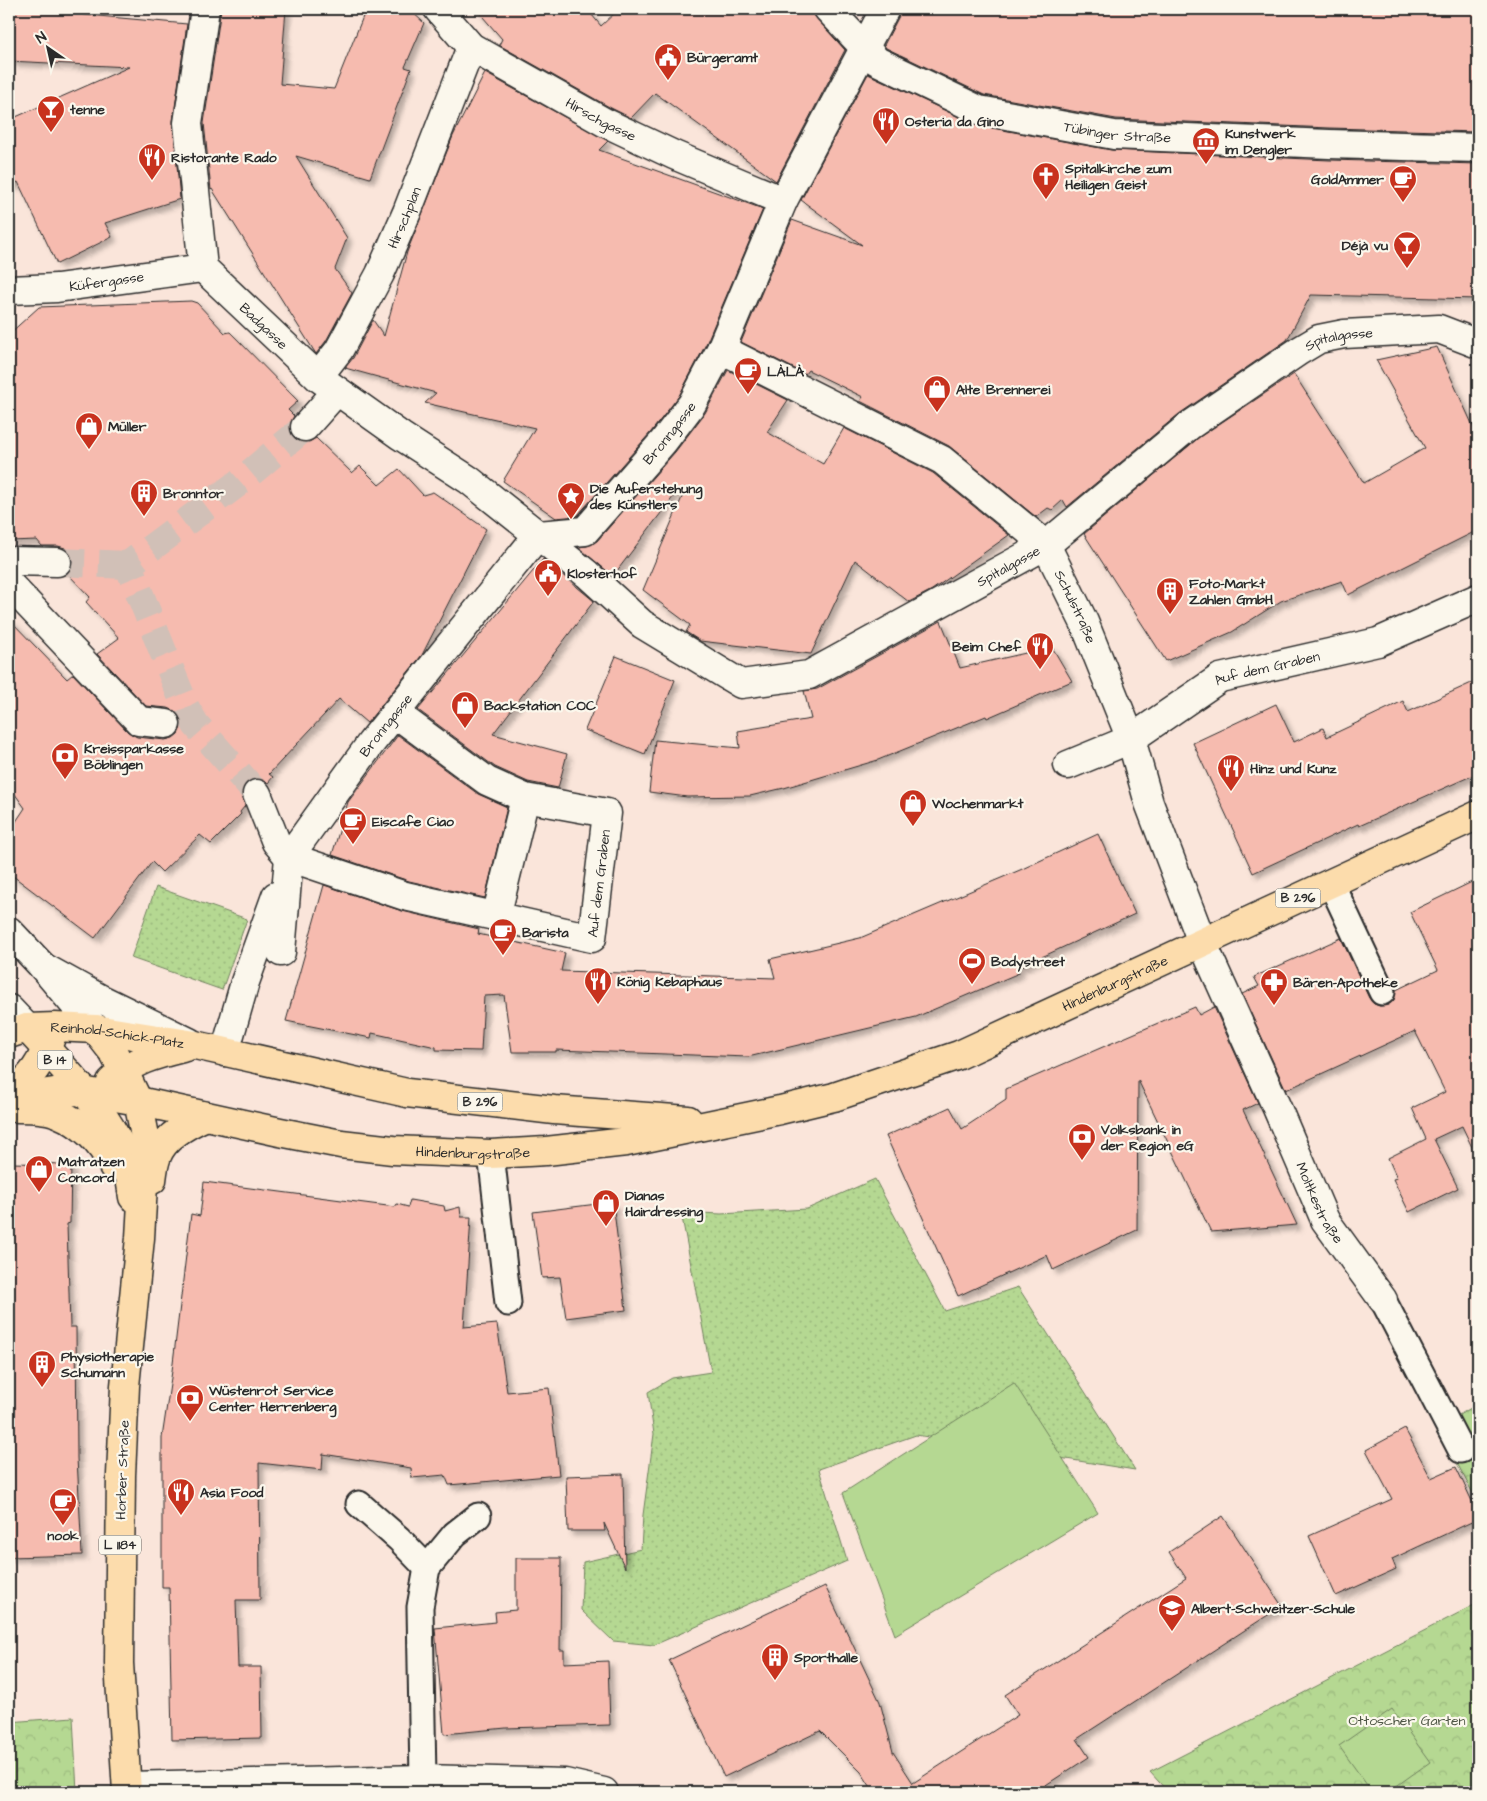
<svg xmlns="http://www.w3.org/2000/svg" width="1487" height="1801" viewBox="0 0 1487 1801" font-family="'Architects Daughter',sans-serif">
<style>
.grass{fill:url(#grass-dots);stroke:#70825e}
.forest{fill:url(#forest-crowns);stroke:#70825e}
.garden{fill:#b5d892;stroke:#70825e}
.building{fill:#f6bbaf;stroke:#2b2b2b;filter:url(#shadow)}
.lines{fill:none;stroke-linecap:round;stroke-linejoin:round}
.street-tunnel{stroke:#d1c0b7;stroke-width:28;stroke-dasharray:28 14;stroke-linecap:butt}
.lane-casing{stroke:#2b2b2b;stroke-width:29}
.street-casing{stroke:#2b2b2b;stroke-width:31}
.secondary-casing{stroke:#2b2b2b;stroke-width:31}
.primary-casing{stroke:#2b2b2b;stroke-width:31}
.lane{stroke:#fbf7ec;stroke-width:25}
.street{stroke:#fbf7ec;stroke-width:28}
.secondary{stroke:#fbf7ec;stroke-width:28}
.primary{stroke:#fcdcac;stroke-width:28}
.labels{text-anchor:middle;stroke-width:4.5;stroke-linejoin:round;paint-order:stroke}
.shield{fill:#fbf7ec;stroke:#696865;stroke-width:1}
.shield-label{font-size:12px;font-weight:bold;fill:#2b2b2b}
.poi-label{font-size:14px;font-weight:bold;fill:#2b2b2b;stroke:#fbf7ec;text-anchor:start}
.street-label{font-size:14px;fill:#2b2b2b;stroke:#fbf7ec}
.park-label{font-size:14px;fill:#4e5645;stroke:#fbf7ec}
</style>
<defs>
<pattern id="grass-dots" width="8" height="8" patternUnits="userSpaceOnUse" patternTransform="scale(1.25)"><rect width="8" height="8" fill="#b5d892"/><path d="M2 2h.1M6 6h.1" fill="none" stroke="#9cba7e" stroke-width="1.8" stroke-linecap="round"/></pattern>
<pattern id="forest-crowns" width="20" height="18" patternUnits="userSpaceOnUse" patternTransform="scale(1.25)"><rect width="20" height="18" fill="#b5d892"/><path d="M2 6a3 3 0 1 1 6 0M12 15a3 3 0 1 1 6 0" fill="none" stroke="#9cba7e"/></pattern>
<filter id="shadow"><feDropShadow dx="4.5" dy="4.5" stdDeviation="2.5" flood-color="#0004"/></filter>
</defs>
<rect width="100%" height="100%" fill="#fae5da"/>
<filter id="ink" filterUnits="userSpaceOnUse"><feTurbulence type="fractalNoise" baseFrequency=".02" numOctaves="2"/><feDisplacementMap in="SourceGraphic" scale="10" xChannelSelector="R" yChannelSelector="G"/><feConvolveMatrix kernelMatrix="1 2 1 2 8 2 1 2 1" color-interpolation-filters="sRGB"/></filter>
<g filter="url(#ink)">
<g class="grass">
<polygon points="156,887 247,919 222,990 131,958"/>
<polygon points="875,1179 945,1311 1018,1287 1135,1470 916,1435 819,1469 847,1561 654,1645 613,1641 581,1610 583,1562 641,1549 643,1515 654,1434 648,1392 672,1378 711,1372 681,1212 721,1214 807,1209"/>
</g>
<g class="forest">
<polygon points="1478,1404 1478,1503 1438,1427"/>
<polygon points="1478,1603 1478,1792 1168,1792 1150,1772"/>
<polygon points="73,1717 77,1792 9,1792 9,1722"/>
</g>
<g class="garden">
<polygon points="1014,1383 1098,1513 895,1635 843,1493"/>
<polygon points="1392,1709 1430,1762 1388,1792 1372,1792 1339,1746"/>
</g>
<g class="building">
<polygon points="9,9 66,9 65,13 187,24 173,121 180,199 105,223 112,237 57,264 18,182 9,186 9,120 129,67 9,61"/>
<polygon points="221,9 286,9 280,84 334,89 366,9 409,9 424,23 405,67 411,69 370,178 296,156 347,238 335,269 352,293 326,341 316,354 212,189 211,190 204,123"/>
<polygon points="476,9 587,9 601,26 619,9 806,9 815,16 845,50 776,181 655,93 631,118 611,108 499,45 502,39"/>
<polygon points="901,9 1478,9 1478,132 1330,128 1116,119 984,95 886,48 884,45 899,16"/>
<polygon points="485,73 608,141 599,150 763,209 707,342 679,396 651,432 577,516 556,518 503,481 535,428 425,403 436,393 345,368 353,358 373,320 384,336 407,252 453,136"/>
<polygon points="868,74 976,125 1111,150 1329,160 1478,164 1478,299 1311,295 1287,340 1179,414 1067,507 1063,500 1052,510 1048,508 1036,517 949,446 860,401 863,397 808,370 805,374 741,342 792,220 862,245 801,200"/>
<polygon points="191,301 197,303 225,333 230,332 298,401 288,410 294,416 290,424 290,432 295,439 302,442 309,442 316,438 352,473 360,466 379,485 399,469 423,495 433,492 486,529 422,655 367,723 339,699 269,774 273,777 268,783 259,779 252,779 245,784 242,792 245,806 240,812 241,814 211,844 200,835 162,872 152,862 95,938 9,873 9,832 25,808 9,786 9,619 67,679 73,674 128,732 137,737 165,740 173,738 178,734 182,725 180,717 175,711 168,708 146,706 97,654 119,638 86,602 90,597 67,573 71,570 73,563 70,554 65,548 58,546 42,546 37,540 9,541 9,334 39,307"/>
<polygon points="1437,347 1478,437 1478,530 1348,595 1342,581 1281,601 1232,632 1166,661 1084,534 1198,438 1294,374 1364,483 1425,448 1376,360"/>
<polygon points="728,370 788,400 767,432 823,464 844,428 933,473 1009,535 932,590 909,602 855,560 811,654 700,641 686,632 690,625 643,590 683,495 677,492 613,576 578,547 587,546 597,541 675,452 705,413"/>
<polygon points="543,559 594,601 493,734 567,754 558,788 528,782 495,767 418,710"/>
<polygon points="941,621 960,668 1052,647 1072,681 987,718 986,716 878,760 784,788 750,796 687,797 649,792 655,740 740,748 738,731 811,719 804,691 817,689"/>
<polygon points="616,656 675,680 645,754 585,730"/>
<polygon points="1478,680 1478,773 1359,826 1358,824 1253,873 1193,743 1276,704 1294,742 1323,728 1327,737 1403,701 1408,712"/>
<polygon points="398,735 478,794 507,807 485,898 409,881 332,855 348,802"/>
<polygon points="1098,834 1135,914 1018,968 1019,973 916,1017 748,1057 556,1050 556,1052 512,1052 504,995 484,996 481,1051 436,1050 436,1047 372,1033 371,1038 286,1021 324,885 402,911 479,929 478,934 565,953 561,971 775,978 770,959 860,938 1020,870"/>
<polygon points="1478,879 1478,1160 1462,1126 1434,1139 1458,1188 1409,1212 1393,1179 1397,1178 1388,1158 1426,1139 1412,1108 1445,1092 1415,1031 1286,1090 1242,994 1259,986 1254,977 1341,938 1369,998 1374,1004 1380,1006 1388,1005 1394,1000 1396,990 1438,970 1410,912"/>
<polygon points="1195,1007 1199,1015 1214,1007 1258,1103 1243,1110 1297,1225 1211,1232 1138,1080 1137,1230 1053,1270 1047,1255 958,1296 886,1136 950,1107 962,1129 1006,1100 1006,1089"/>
<polygon points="9,1163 71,1164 70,1223 67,1224 70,1327 76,1327 77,1458 82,1555 9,1557"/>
<polygon points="204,1182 395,1207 397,1204 408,1207 410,1200 444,1206 445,1211 460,1207 461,1217 471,1217 464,1327 497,1324 507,1392 549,1388 559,1475 449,1485 445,1475 412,1478 411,1468 323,1454 322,1470 259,1463 260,1600 236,1600 238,1667 261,1667 262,1738 172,1740 169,1587 162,1587 162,1438 172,1371 191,1214 200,1216"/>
<polygon points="613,1202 626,1310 566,1318 560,1277 542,1278 533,1212"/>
<polygon points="1405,1429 1431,1478 1456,1467 1478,1514 1478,1519 1392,1559 1396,1569 1336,1596 1309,1536 1392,1499 1366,1450"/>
<polygon points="623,1474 625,1568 604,1523 605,1531 568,1531 566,1476"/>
<polygon points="1223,1516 1282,1606 1077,1739 1089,1757 1035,1792 874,1792 861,1772 820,1731 724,1777 669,1660 825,1586 880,1702 893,1752 913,1783 1018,1715 1005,1695 1186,1578 1169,1552"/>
<polygon points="516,1558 561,1558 560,1650 564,1650 564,1663 608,1661 610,1725 506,1728 444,1734 435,1628 496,1622 495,1612 516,1610"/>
</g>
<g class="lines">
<g class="street-tunnel">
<polyline points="57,562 128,565"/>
<polyline points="257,794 196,725 186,708 128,565 237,484 305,427"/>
</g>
<g class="lane-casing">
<g id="lane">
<polyline points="1331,883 1382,992"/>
<polyline points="491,1154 508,1303"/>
<polyline points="1383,1300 1461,1450"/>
<polyline points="359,1504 399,1539 427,1568"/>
<polyline points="423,1779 420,1607 427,1568 455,1534 478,1516"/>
</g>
</g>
<g class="street-casing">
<g id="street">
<path id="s1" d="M205 9 188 123 203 268 318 377 401 436 469 480 587 574 642 624 741 684 809 675 1046 545 1189 426 1299 351 1319 339 1344 334 1439 329 1478 344"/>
<path id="s2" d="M438 9 471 47 604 122 674 155 783 201"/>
<path id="s3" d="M828 9 877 61 979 110 1114 135 1329 144 1478 148"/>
<path id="s4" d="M9 290 57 288 203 268"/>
<path id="s5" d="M721 349 942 460 1046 545 1084 622 1131 739 1149 803 1202 942 1277 1108 1325 1220 1383 1300"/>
<path id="s6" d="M318 377 339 350 380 274 407 212 471 47"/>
<polyline points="305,427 337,391"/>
<polyline points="9,561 57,562"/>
<polyline points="9,584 139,721 166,724"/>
<path id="s7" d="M1068 765 1131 739 1220 678 1378 642 1478 598"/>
<polyline points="257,794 276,842 289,857"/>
<path id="s8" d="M289 857 405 896 592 938 607 813 525 798 487 781 395 713"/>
<polyline points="496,917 525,798"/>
<path id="s9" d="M281 952 289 857 371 743 538 535 585 531 663 442 692 404 721 349 783 201 885 9"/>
<polyline points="225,1052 245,982 276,896"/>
<polyline points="127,1786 423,1779 565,1783 604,1792"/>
</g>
</g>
<g class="secondary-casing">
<g id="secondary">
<polyline points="9,931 43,967 95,1029"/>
<polyline points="43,967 101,999 189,1042"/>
<polyline points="9,1009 27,1028"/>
</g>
</g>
<g class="primary-casing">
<g id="primary">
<path d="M27 1028C61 1066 112 1114 127 1163 130 1174 131 1185 133 1197"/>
<polyline points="95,1029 113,1052 127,1078 138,1101 144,1131 145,1150 140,1238 125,1386 121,1475 119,1663 127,1792"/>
<path id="s10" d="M9 1034 27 1028 55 1027 95 1029 195 1045 407 1093 554 1110 688 1120"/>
<path d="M111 1082C131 1060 158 1054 186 1047"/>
<path d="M9 1095C33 1076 41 1064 52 1035"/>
<path id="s11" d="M9 1102 23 1097 54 1092 82 1091 138 1101 280 1132 341 1144 393 1150 491 1154 546 1151 626 1142 780 1110 834 1097 959 1055 1478 815"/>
<path d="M17 1108C29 1108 46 1108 57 1113 82 1123 101 1142 113 1166"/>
<path d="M152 1180C153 1172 154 1163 157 1156 164 1137 188 1124 206 1116"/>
</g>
</g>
<use href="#lane" class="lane"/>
<use href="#street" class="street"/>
<use href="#secondary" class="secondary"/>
<use href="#primary" class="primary"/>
</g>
</g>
<defs>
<g id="civic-pin" transform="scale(1.4375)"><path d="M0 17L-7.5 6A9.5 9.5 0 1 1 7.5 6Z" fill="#c8321e" stroke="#fbf7ec"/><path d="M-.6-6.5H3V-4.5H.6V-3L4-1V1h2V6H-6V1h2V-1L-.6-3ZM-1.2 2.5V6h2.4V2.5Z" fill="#fff"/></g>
<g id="bar-pin" transform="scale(1.4375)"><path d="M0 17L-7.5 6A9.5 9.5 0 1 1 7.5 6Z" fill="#c8321e" stroke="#fbf7ec"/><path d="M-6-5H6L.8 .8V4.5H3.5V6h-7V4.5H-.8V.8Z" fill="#fff"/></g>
<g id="restaurant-pin" transform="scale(1.4375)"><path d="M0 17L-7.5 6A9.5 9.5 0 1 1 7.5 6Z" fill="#c8321e" stroke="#fbf7ec"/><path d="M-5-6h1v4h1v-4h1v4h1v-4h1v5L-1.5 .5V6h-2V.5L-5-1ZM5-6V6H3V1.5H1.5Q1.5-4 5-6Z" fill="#fff"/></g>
<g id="museum-pin" transform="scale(1.4375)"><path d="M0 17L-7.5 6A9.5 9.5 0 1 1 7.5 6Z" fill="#c8321e" stroke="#fbf7ec"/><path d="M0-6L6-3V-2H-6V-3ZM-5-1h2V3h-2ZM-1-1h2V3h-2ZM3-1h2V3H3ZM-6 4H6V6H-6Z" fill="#fff"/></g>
<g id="church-pin" transform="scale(1.4375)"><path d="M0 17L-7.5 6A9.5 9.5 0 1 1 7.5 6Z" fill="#c8321e" stroke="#fbf7ec"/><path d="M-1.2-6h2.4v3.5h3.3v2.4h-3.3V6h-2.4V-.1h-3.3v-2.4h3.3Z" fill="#fff"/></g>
<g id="cafe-pin" transform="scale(1.4375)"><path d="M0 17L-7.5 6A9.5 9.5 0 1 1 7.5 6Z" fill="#c8321e" stroke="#fbf7ec"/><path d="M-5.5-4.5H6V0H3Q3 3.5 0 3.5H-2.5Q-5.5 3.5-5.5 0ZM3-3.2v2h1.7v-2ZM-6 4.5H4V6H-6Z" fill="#fff"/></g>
<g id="shop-pin" transform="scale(1.4375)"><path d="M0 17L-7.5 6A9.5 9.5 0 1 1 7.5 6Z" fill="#c8321e" stroke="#fbf7ec"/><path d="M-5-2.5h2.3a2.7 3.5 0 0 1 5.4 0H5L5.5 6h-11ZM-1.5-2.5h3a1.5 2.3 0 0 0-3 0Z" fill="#fff"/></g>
<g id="building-pin" transform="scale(1.4375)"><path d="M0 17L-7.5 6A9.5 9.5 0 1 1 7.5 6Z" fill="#c8321e" stroke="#fbf7ec"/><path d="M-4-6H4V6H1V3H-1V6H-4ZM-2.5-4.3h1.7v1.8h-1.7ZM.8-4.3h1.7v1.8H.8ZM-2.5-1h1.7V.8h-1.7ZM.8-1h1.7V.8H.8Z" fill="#fff"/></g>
<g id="sight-pin" transform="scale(1.4375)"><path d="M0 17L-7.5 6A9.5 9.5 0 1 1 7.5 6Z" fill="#c8321e" stroke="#fbf7ec"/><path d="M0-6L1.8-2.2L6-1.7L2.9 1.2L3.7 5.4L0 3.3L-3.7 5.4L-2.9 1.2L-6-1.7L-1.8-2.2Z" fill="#fff"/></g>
<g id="bank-pin" transform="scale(1.4375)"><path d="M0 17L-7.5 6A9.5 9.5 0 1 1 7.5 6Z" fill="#c8321e" stroke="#fbf7ec"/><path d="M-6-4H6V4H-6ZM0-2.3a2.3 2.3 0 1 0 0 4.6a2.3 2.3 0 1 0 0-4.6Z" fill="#fff"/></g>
<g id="stadium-pin" transform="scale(1.4375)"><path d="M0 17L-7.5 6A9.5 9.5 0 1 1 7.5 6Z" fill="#c8321e" stroke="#fbf7ec"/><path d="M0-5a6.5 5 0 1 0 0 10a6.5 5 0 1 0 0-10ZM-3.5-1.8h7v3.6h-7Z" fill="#fff"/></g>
<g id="pharmacy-pin" transform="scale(1.4375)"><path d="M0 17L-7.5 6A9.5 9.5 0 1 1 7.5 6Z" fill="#c8321e" stroke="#fbf7ec"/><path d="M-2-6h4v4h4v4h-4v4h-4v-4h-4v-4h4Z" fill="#fff"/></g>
<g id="school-pin" transform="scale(1.4375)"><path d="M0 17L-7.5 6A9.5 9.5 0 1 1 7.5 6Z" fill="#c8321e" stroke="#fbf7ec"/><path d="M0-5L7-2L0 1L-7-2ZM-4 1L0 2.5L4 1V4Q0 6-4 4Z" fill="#fff"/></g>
</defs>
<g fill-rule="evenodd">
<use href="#civic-pin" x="668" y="57"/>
<use href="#bar-pin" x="51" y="109"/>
<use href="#restaurant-pin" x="886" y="121"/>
<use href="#museum-pin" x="1206" y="141"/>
<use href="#restaurant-pin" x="152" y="157"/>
<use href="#church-pin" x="1046" y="176"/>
<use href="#cafe-pin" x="1403" y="179"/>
<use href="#bar-pin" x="1407" y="245"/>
<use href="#cafe-pin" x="748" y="371"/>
<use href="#shop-pin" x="937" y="389"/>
<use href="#shop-pin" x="89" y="426"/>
<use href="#building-pin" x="144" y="493"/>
<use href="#sight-pin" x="571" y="496"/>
<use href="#civic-pin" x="548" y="573"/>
<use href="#building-pin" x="1170" y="591"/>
<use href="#restaurant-pin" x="1040" y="646"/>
<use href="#shop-pin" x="465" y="705"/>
<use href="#bank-pin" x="65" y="756"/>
<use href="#restaurant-pin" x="1231" y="768"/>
<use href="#shop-pin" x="913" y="803"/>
<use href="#cafe-pin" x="353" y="821"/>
<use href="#cafe-pin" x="503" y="932"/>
<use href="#stadium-pin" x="972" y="961"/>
<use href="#restaurant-pin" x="598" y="981"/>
<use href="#pharmacy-pin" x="1274" y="982"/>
<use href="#bank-pin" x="1082" y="1137"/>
<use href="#shop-pin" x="39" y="1169"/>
<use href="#shop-pin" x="606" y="1203"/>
<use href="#building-pin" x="42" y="1364"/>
<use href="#bank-pin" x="190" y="1398"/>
<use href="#restaurant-pin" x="181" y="1492"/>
<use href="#cafe-pin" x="63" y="1502"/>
<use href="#school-pin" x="1172" y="1608"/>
<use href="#building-pin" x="775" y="1657"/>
</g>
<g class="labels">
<g class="shield">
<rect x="1275.5" y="888.5" width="45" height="19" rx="4"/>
<rect x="37.5" y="1050.5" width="35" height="19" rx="4"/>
<rect x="457.5" y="1092.5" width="45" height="19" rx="4"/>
<rect x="99" y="1535.5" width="42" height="19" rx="4"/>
</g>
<g class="shield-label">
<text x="1298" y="902">B 296</text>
<text x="55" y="1064">B 14</text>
<text x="480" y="1106">B 296</text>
<text x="120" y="1549">L 1184</text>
</g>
<g class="poi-label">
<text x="687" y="62">Bürgeramt</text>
<text x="70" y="114">tenne</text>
<text x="905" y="126">Osteria da Gino</text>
<text x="1225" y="138">Kunstwerk<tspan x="1225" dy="16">im Dengler</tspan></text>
<text x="171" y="162">Ristorante Rado</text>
<text x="1065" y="173">Spitalkirche zum<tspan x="1065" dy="16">Heiligen Geist</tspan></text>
<text x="1384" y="184" text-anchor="end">GoldAmmer</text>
<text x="1388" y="250" text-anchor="end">Déjà vu</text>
<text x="767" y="376">LÀLÀ</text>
<text x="956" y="394">Alte Brennerei</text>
<text x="108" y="431">Müller</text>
<text x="590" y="493">Die Auferstehung<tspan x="590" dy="16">des Künstlers</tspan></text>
<text x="163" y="498">Bronntor</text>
<text x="567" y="578">Klosterhof</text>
<text x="1189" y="588">Foto-Markt<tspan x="1189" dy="16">Zahlen GmbH</tspan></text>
<text x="1021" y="651" text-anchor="end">Beim Chef</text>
<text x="484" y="710">Backstation COC</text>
<text x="84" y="753">Kreissparkasse<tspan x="84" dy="16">Böblingen</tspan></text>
<text x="1250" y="773">Hinz und Kunz</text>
<text x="932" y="808">Wochenmarkt</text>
<text x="372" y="826">Eiscafe Ciao</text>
<text x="522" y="937">Barista</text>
<text x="991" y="966">Bodystreet</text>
<text x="617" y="986">König Kebaphaus</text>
<text x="1293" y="987">Bären-Apotheke</text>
<text x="1101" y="1134">Volksbank in<tspan x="1101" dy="16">der Region eG</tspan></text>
<text x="58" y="1166">Matratzen<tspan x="58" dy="16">Concord</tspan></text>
<text x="625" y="1200">Dianas<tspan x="625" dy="16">Hairdressing</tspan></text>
<text x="61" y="1361">Physiotherapie<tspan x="61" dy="16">Schumann</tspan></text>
<text x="209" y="1395">Wüstenrot Service<tspan x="209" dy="16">Center Herrenberg</tspan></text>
<text x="200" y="1497">Asia Food</text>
<text x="63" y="1540" text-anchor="middle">nook</text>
<text x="1191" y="1613">Albert-Schweitzer-Schule</text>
<text x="794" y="1662">Sporthalle</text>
</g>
<g class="street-label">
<text dy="5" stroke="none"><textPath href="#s2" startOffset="199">Hirschgasse</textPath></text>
<text dy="5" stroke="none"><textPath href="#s3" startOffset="325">Tübinger Straße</textPath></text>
<text dy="5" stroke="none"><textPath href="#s6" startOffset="182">Hirschplan</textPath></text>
<text dy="5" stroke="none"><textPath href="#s4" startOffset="98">Küfergasse</textPath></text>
<text dy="5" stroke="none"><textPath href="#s1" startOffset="345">Badgasse</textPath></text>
<text dy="5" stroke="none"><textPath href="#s1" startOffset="1644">Spitalgasse</textPath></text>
<text dy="5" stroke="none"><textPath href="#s9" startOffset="679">Bronngasse</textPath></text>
<text dy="5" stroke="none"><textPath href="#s1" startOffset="1239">Spitalgasse</textPath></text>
<text dy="5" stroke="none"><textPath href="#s5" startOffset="450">Schulstraße</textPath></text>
<text dy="5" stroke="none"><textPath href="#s7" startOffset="224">Auf dem Graben</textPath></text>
<text dy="5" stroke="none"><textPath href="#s9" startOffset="259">Bronngasse</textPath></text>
<text dy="5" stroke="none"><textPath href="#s8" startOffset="369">Auf dem Graben</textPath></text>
<text dy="5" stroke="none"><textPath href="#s11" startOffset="1141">Hindenburgstraße</textPath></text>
<text dy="5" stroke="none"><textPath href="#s10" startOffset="110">Reinhold-Schick-Platz</textPath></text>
<text dy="5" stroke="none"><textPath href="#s11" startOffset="471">Hindenburgstraße</textPath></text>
<text dy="5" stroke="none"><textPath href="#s5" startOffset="1095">Moltkestraße</textPath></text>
<text transform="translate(122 1470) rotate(-88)" y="5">Horber Straße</text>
</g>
<g class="park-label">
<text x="1407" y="1725">Ottoscher Garten</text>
</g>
</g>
<rect width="1487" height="1801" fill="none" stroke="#fbf7ec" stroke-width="30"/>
<rect x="15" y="15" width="1457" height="1771" fill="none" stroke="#2b2b2b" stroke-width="2" filter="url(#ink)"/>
<g transform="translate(48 48) rotate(326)" stroke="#fbf7ec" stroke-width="4" paint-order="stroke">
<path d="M0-4L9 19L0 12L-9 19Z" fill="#2b2b2b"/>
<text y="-8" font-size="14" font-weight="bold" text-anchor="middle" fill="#2b2b2b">N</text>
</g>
</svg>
